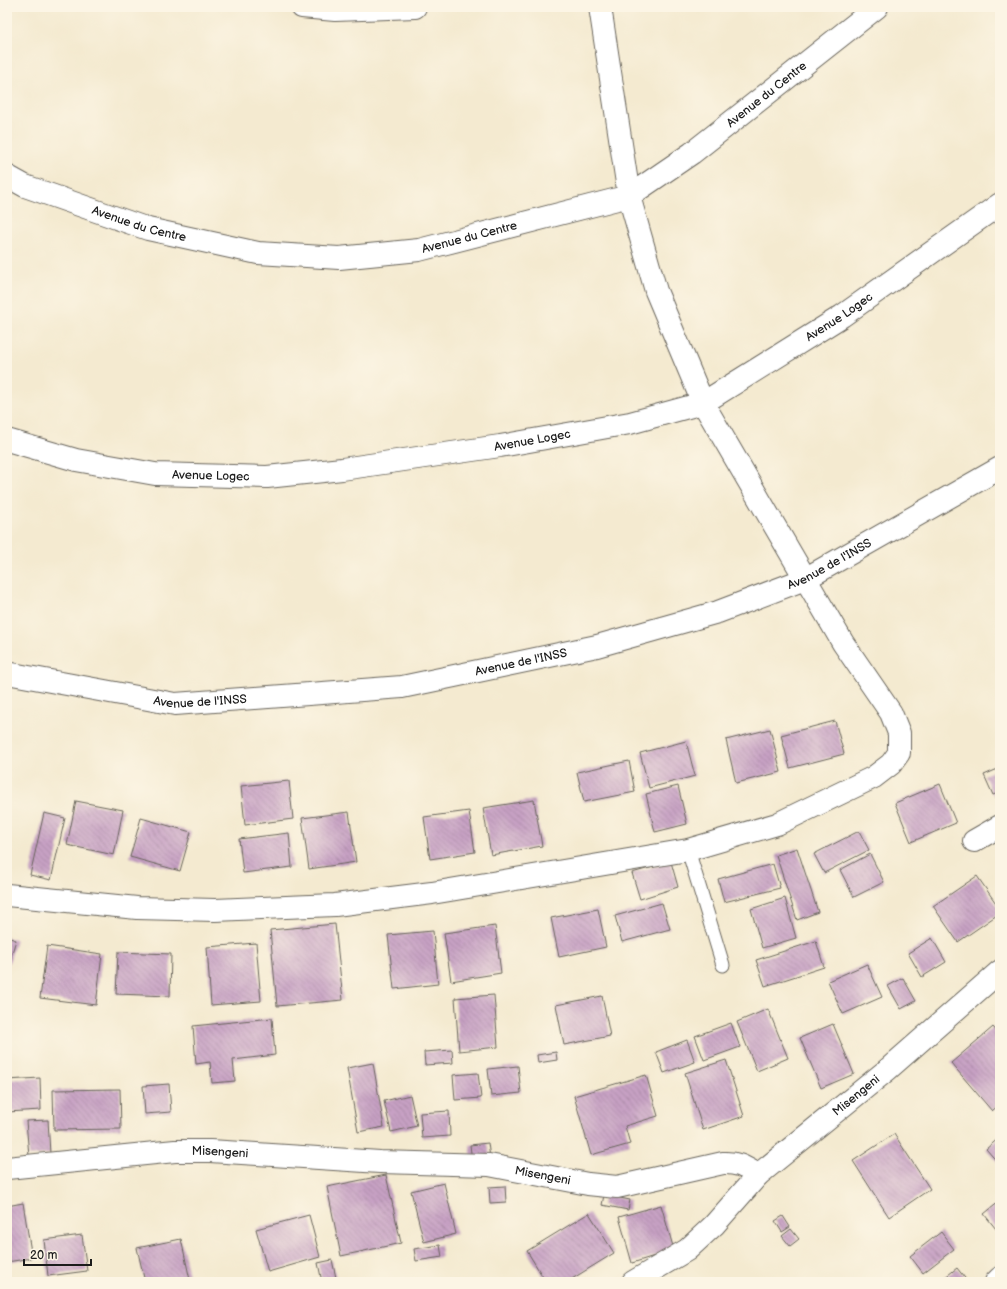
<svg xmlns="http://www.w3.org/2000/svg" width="1007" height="1289" viewBox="0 0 1007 1289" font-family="'Balsamiq Sans',sans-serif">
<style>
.building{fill:url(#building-back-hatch)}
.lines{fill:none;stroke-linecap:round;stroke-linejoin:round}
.lane-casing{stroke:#68645b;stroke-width:15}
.street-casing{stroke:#68645b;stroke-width:24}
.lane{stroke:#fff;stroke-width:13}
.street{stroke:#fff;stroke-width:22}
.labels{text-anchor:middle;stroke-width:4;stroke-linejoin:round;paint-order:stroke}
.street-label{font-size:12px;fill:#1c1c1c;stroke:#fcf5e5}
</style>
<defs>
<pattern id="building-back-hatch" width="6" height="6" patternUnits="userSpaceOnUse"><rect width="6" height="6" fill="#c7a1c4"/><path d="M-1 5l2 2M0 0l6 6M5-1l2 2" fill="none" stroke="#a1829e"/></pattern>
</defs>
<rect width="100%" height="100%" fill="#fcf5e5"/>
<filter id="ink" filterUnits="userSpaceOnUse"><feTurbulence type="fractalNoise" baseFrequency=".025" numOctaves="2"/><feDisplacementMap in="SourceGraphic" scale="8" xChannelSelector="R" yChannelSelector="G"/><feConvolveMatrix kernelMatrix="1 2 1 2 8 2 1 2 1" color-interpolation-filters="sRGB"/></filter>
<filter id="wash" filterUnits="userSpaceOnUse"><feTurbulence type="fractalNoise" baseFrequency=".012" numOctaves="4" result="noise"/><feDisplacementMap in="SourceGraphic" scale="16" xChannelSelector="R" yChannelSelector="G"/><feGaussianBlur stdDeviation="0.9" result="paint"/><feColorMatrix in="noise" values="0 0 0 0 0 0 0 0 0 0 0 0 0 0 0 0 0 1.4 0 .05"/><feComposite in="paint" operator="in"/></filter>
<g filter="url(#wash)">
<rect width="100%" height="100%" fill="#f4ead0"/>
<g id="blocks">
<g class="building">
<polygon points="835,721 844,754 790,768 781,735"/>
<polygon points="770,729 781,772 736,783 726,740"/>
<polygon points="686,741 695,776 649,788 640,753"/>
<polygon points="629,761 635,792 584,802 577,772"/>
<polygon points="1000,768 1000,792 993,795 984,775"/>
<polygon points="289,781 293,819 245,825 241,786"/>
<polygon points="940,784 956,823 911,842 895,803"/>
<polygon points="678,786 687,824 655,832 646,794"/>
<polygon points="1000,796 1000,807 996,798"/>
<polygon points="534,800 542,846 491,855 483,808"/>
<polygon points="76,801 123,810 114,855 67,845"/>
<polygon points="469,811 475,852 430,859 424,817"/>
<polygon points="349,812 356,862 309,869 302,818"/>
<polygon points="44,813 65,818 51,880 30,875"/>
<polygon points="141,818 191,832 180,871 130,857"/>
<polygon points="859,831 869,850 824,873 814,854"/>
<polygon points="289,833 292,867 243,873 239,839"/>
<polygon points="797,848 818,912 797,920 776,855"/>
<polygon points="870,854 884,882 854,897 840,870"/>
<polygon points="671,862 678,887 640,899 632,873"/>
<polygon points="773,864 780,888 724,902 718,879"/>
<polygon points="977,876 1000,909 1000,913 958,942 933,906"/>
<polygon points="785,898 796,938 762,948 751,909"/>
<polygon points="662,903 670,929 622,942 615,916"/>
<polygon points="598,909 606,947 559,957 551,918"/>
<polygon points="335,924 343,1000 277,1006 270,930"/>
<polygon points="495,926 501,973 451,981 444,933"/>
<polygon points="433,931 438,984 394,989 388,935"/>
<polygon points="7,937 16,940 7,969"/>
<polygon points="932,938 946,962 922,977 908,953"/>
<polygon points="816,941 824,967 765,986 756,960"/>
<polygon points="256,943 261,1001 211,1005 207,947"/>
<polygon points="47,946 102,954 96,1005 40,998"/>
<polygon points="118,952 171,954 170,996 116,994"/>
<polygon points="867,964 882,997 843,1014 828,981"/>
<polygon points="903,978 916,1001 901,1009 888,986"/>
<polygon points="494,995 498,1047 459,1051 455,998"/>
<polygon points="602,996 610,1036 564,1045 556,1005"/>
<polygon points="768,1009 788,1058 757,1071 737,1022"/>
<polygon points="272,1018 275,1055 233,1060 235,1081 212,1083 210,1062 196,1064 193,1026"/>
<polygon points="731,1023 740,1047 704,1060 695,1036"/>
<polygon points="833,1024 854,1074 821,1088 800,1038"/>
<polygon points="993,1027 1000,1035 1000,1104 992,1111 951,1063"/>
<polygon points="687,1040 695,1062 664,1073 656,1052"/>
<polygon points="452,1050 453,1063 425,1065 424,1052"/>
<polygon points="556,1052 557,1060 538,1063 537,1055"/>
<polygon points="726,1060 744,1116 703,1130 685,1073"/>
<polygon points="373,1063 384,1127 358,1132 347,1068"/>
<polygon points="518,1066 521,1093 491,1096 488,1069"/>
<polygon points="478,1073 481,1098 455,1100 453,1075"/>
<polygon points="646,1075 658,1116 625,1126 630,1144 591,1155 574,1096"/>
<polygon points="40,1078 41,1110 7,1112 7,1080"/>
<polygon points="169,1084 171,1112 145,1114 143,1086"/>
<polygon points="120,1089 121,1129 54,1130 53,1090"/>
<polygon points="410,1095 417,1126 391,1132 384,1101"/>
<polygon points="449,1111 450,1136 422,1138 420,1113"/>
<polygon points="48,1120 50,1154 29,1156 26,1121"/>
<polygon points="894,1134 930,1189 889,1217 853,1161"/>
<polygon points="1000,1137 1000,1165 986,1149"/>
<polygon points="488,1143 490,1158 472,1161 470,1145"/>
<polygon points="386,1175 401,1243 341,1256 327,1187"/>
<polygon points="444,1183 456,1234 424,1242 411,1191"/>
<polygon points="505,1186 506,1202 490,1203 489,1187"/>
<polygon points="604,1195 630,1200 628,1210 602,1205"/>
<polygon points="1000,1201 1000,1234 984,1214"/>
<polygon points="23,1203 32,1258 7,1262 7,1206"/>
<polygon points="661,1205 674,1250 632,1263 619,1217"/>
<polygon points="589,1213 614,1253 567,1282 546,1282 527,1251"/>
<polygon points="309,1215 320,1257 268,1272 256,1229"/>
<polygon points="783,1216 790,1227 782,1232 775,1221"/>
<polygon points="791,1229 799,1239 790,1246 782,1236"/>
<polygon points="941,1232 954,1249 923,1273 910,1256"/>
<polygon points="82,1235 87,1271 48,1276 44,1240"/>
<polygon points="181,1239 190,1280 181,1282 145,1282 137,1248"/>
<polygon points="440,1245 442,1257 416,1261 414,1249"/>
<polygon points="332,1260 337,1282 322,1282 318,1263"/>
<polygon points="957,1268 968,1282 939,1282"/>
</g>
</g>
</g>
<g filter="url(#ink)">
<use href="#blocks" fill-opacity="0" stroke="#68645b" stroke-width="1"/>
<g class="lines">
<g class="lane-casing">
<polyline id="lane" points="688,850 723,965"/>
</g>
<g class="street-casing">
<g id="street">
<polyline points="302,7 335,10 415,7"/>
<path id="s1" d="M7 176 25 186 148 229 258 253 339 258 419 250 629 196 692 153 877 7"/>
<path id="s2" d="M7 440 76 460 155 474 267 477 342 469 500 446 630 423 703 403 842 316 1000 204"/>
<path id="s3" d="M7 673 175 704 402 687 597 646 718 612 805 579 1000 468"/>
<polyline points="974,841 1000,826"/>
<polyline points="7,895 137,908 215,910 335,905 432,893 688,850 777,824 874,777 891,764 899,753 899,733 891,713 843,643 703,403 656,291 629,196 600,7"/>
<path id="s4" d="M7 1168 175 1151H210L380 1162 489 1165 588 1184 617 1187 723 1163C738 1162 746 1168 758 1175L887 1070 1000 971"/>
<polyline points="633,1282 687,1250 714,1225 758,1175"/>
<polyline points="996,1282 1000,1278"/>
</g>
</g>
<use href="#lane" class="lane"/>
<use href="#street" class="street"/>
</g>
</g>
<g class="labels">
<g class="street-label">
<text dy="4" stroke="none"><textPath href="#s1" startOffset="813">Avenue du Centre</textPath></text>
<text dy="4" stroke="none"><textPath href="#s1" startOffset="141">Avenue du Centre</textPath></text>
<text dy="4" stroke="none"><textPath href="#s1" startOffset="477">Avenue du Centre</textPath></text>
<text dy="4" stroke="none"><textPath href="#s2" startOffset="868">Avenue Logec</textPath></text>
<text dy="4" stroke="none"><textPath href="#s2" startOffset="532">Avenue Logec</textPath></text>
<text dy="4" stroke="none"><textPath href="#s2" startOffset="208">Avenue Logec</textPath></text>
<text dy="4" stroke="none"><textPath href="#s3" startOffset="845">Avenue de l'INSS</textPath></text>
<text dy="4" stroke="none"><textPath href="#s3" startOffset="520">Avenue de l'INSS</textPath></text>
<text dy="4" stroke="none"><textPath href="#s3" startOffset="196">Avenue de l'INSS</textPath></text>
<text dy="4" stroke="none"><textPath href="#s4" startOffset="886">Misengeni</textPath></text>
<text dy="4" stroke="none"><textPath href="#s4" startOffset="214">Misengeni</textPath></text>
<text dy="4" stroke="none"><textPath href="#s4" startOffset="538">Misengeni</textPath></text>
</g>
</g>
<rect width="1007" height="1289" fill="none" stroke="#fcf5e5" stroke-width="24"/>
<path d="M24 1259v6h67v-6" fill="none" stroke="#1c1c1c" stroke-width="2"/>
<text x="30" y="1259" font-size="12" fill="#1c1c1c" stroke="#fcf5e5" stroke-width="3" paint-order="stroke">20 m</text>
</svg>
